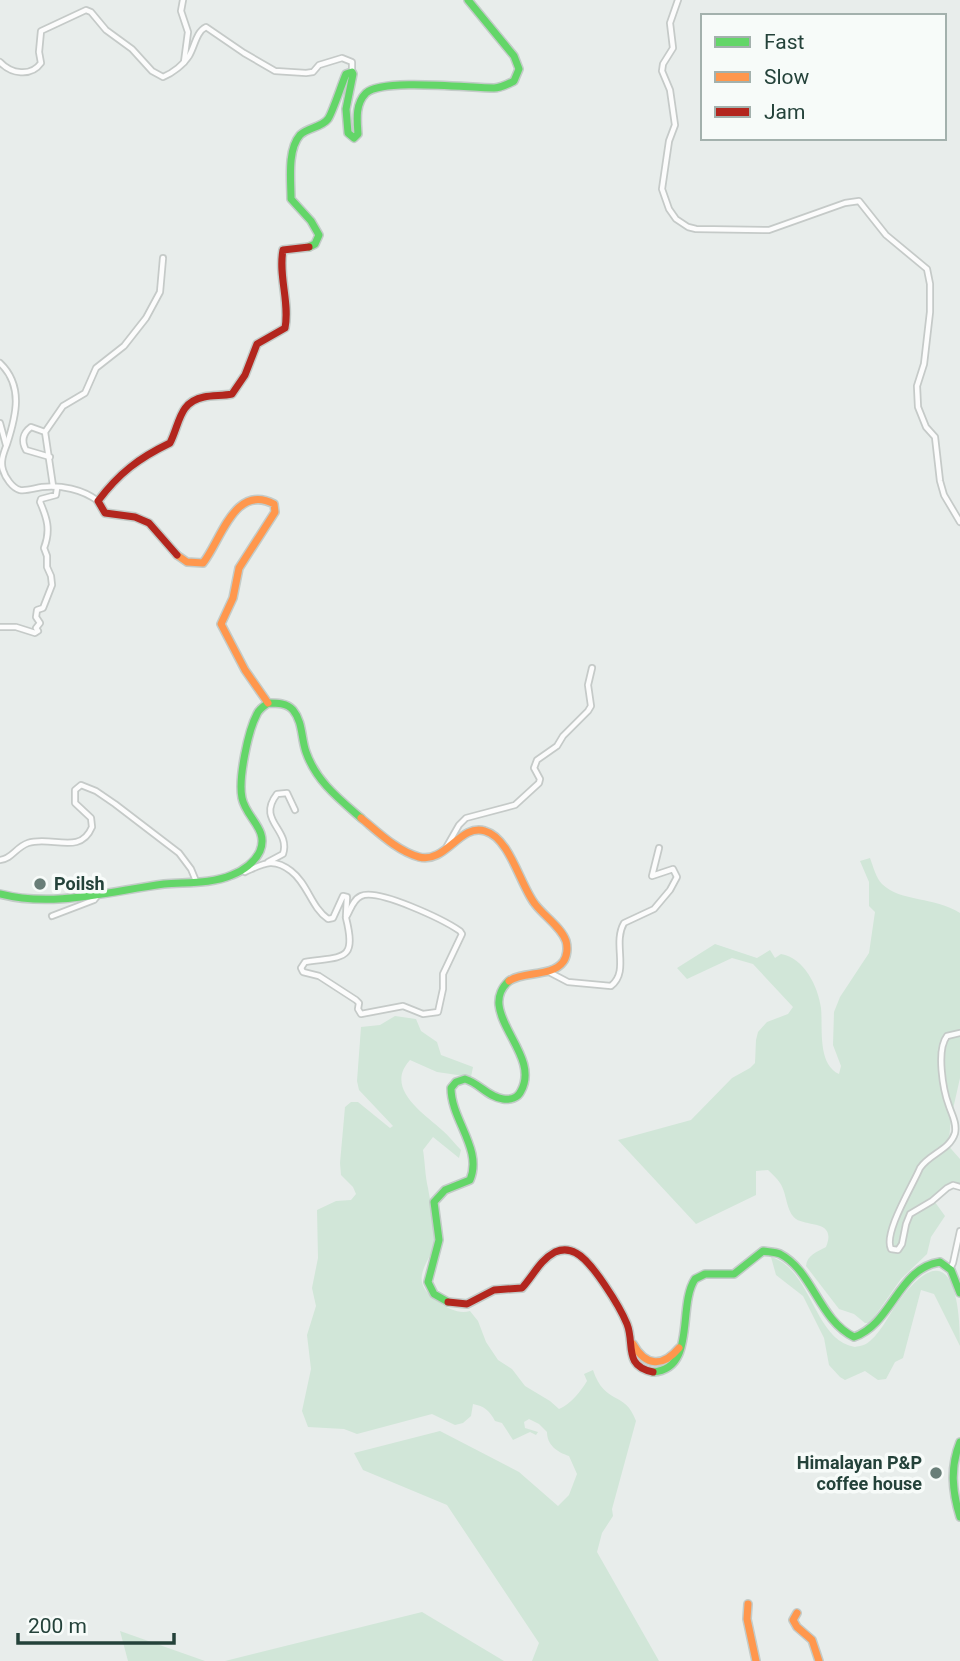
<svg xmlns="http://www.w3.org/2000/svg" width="960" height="1661" viewBox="0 0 960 1661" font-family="Roboto,sans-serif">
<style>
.green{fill:#d1e6d8}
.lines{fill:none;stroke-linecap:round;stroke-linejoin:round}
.street-casing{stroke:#c5cac8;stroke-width:8}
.fast-casing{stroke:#c3cbc8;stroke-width:10}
.slow-casing{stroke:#c3cbc8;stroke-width:10}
.jam-casing{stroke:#c3cbc8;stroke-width:10}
.street{stroke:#fcfcfc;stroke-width:4.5}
.fast{stroke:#63d668;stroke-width:7}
.slow{stroke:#ff974d;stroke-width:7}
.jam{stroke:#b3261e;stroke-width:7}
.poi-dot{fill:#697e78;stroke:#f7fbf9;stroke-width:2.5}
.labels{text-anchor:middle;stroke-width:7;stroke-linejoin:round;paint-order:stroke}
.poi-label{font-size:18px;font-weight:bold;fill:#24423a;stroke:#f7fbf9;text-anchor:start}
</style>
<rect width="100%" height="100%" fill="#e8edeb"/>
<g class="green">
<path d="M870 858C873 866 876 878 882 884 900 902 936 897 960 913V1078L951 1118 949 1140 945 1142 960 1159V1183L949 1185 932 1198 945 1216 931 1237 927 1254 901 1279 870 1323H865L854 1314 839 1309 806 1266C807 1255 817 1252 826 1247 837 1220 808 1227 796 1219 786 1212 787 1193 780 1183 777 1178 772 1174 768 1170L756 1171V1195L696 1224 618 1140 691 1120 732 1078 750 1068 755 1063 756 1040 758 1032 767 1022 788 1014 793 1007 753 964 732 958 687 979 677 968 715 944 757 958 770 950 775 958 781 954C804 958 818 986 821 1008 823 1027 817 1064 839 1074L841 1066 833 1045 834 1012 840 997 869 953 875 912 869 906V882L860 861Z"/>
<path d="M395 1016 416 1019 421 1031 437 1042 441 1055 473 1067 471 1077 437 1072 410 1060C384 1088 423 1113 442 1130 449 1136 455 1144 461 1150L459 1158 433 1137 423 1150C425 1162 425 1175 428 1188 430 1202 435 1217 436 1231 438 1261 400 1277 440 1303 449 1309 459 1314 470 1311L478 1321 486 1342 498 1360 512 1369 525 1386 550 1401 559 1409C570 1405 581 1391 587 1381L584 1374 593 1370C605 1406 625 1390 636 1421L612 1509 613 1516 602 1533 597 1552 659 1661H532L539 1643 447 1505 363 1470 354 1453 440 1431 519 1472 558 1506 569 1495 577 1474 569 1456C557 1452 547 1445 547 1432L539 1424 529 1419 524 1422 525 1428 538 1432 536 1435 530 1432 513 1440 502 1423 495 1421C490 1411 484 1406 473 1404L471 1416 463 1423 455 1425 432 1414 357 1434 344 1429 308 1427 302 1411 311 1369 307 1335 316 1306 312 1288 318 1258 317 1210 336 1201 351 1200 356 1194 353 1187 341 1175 340 1163 345 1107 351 1102H358L390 1128 393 1126 359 1090 357 1081 361 1027 380 1025Z"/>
<path d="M771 1257C812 1269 814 1341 855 1347 860 1346 866 1345 870 1341 883 1330 891 1310 902 1297 953 1232 960 1303 960 1346L934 1294 921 1290 903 1358 895 1362 886 1379 878 1380 865 1371 845 1380 840 1377 829 1365 824 1338 803 1296 776 1275Z"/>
<polygon points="422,1612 504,1661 225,1661"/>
<polygon points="120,1631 205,1661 128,1661"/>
</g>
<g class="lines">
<g class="street-casing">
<g id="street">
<polyline points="183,0 181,11 188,32 184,62"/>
<polyline points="678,0 670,23 673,48 663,64 662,71 670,90 675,125 669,141 662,189 669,209 676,219 688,227 696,229 769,230 845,203 859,201 886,235 927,269 930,284 930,312 924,364 917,386 918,407 926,427 935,437 940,481 944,495 960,522"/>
<path d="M0 62C11 74 31 77 41 63L39 52 41 31 86 10 91 12 106 30 132 49 152 71 163 77C173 73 184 64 189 56 195 46 196 32 206 27L244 53 275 71 306 73 313 72 319 65 342 58 352 62V72"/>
<path d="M0 363C24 386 16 416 7 444 4 452 0 461 3 470 5 477 12 488 20 490 27 491 35 488 42 487 61 485 82 489 98 501"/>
<polyline points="0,423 6,445"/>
<path d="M45 432 31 427C23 433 21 441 26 450L50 457"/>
<polyline points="53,486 45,432 63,406 85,393 96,368 124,346 146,318 160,292 163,258"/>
<path d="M0 627H16L35 633 38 631 36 628 40 623 36 617 37 610 43 608 52 585 51 576 47 567V556L44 548C51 530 47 518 40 502L41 499 56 495 57 488"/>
<polyline points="447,846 459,825 466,818 515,805 539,783 540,779 534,768 537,760 557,746 563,736 588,711 591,706 588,685 592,668"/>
<path d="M0 860C12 859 16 847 28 843 51 835 80 856 92 827L91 818 75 803V790L81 785 96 791 115 804 179 853 191 869 196 881"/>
<path d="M268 862 283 854C291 829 256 821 277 794L287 793 295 810"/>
<path d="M245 872C263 864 273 857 291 871 308 884 311 907 328 919L333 918 343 896 347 897 346 916"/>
<polyline points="52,916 94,900 98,895"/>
<path d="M346 917C350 912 352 900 361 896 378 888 444 920 460 931L462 934 443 974V989L438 1012 423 1014 403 1006 361 1014 358 1009 359 1003 356 1000 319 976 303 972 301 968 305 962C343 956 357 962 346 918"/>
<path d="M547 971 568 982 611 986C630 971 612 944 624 923L654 909 670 890 677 877 673 869 652 876 659 848"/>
<path d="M960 1033 947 1036C936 1050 943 1090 949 1106 952 1115 957 1123 955 1133 950 1150 929 1154 920 1168 913 1185 883 1233 891 1249L898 1250 902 1244 906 1224 910 1214 932 1201 947 1188 953 1185 960 1187"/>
<polyline points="950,1269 953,1263 960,1231"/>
</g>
</g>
<g class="fast-casing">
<g id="fast">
<path d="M309 247 315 244 319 235 311 221 291 199C291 181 287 150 300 135 308 127 321 128 328 119 332 114 342 83 346 74L352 72 353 74 346 109 348 133 354 138 358 134C357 120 355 104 366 93 383 78 469 88 494 88 501 88 508 84 514 81L519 69 514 56 468 0"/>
<path d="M0 894C54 908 110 891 164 884 186 882 211 884 232 875 243 871 255 862 260 851 269 829 246 818 242 798 238 779 248 731 257 714 259 709 264 706 268 703 277 703 287 703 293 710 303 722 301 738 306 752 316 781 339 799 361 818"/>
<path d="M448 1302 434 1294 428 1282 439 1240 434 1202 445 1190 470 1180C483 1149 451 1120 451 1088L456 1082 465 1079C479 1083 488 1097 503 1099 510 1100 518 1098 521 1091 537 1062 502 1033 499 1005 498 996 502 987 509 981"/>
<path d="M653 1372C697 1369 677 1306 695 1279L705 1274H734L763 1251C768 1252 775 1252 780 1254 813 1271 819 1320 854 1337 892 1324 898 1268 940 1262L951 1270 960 1293"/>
<path d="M960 1442C950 1467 952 1491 960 1517"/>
</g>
</g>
<g class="slow-casing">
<g id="slow">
<path d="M177 555 187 562 203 563C221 541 234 483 274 504L275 512 239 568 233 598 221 624 245 670 268 703"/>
<path d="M361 818C378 832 397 851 419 857 446 864 460 823 485 831 510 838 520 885 535 904 544 916 561 927 566 941 568 948 567 957 563 962 552 977 523 971 509 981"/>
<path d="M633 1344C646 1367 663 1367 679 1348"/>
<polyline points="748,1604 747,1619 756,1661"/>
<polyline points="797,1613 793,1620 797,1627 812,1640 819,1661"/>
</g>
</g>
<g class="jam-casing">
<g id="jam">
<path d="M177 555 149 523 135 517 105 513 98 501C119 473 139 458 170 443 180 423 179 402 204 397 213 395 223 396 232 394L245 375 257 344 285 328C290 302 278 276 283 250L309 247"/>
<path d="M448 1302 467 1304 494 1290 522 1288C533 1276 540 1260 555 1252 562 1249 569 1249 576 1253 592 1261 620 1307 627 1324 635 1344 623 1366 653 1372"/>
</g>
</g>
<use href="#street" class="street"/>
<use href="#fast" class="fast"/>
<use href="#slow" class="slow"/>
<use href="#jam" class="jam"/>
</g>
<g class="poi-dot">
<circle cx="40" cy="884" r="7"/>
<circle cx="936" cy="1473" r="7"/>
</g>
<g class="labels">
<g class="poi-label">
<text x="54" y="890">Poilsh</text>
<text x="922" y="1469" text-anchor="end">Himalayan P&amp;P<tspan x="922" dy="21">coffee house</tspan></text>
</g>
</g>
<rect x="701" y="14" width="245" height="126" fill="#f7fbf9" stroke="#a3b1ad" stroke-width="2"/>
<rect x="715" y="37" width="35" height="10" fill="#63d668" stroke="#a3b1ad" stroke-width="2"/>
<text x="764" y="49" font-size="21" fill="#24423a">Fast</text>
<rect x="715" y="72" width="35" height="10" fill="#ff974d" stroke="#a3b1ad" stroke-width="2"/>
<text x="764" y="84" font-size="21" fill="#24423a">Slow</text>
<rect x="715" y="107" width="35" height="10" fill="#b3261e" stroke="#a3b1ad" stroke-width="2"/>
<text x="764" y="119" font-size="21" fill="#24423a">Jam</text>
<path d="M18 1633v10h156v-10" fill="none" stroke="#24423a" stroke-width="3.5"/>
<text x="28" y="1633" font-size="21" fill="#24423a" stroke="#f7fbf9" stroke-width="5" paint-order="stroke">200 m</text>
</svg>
